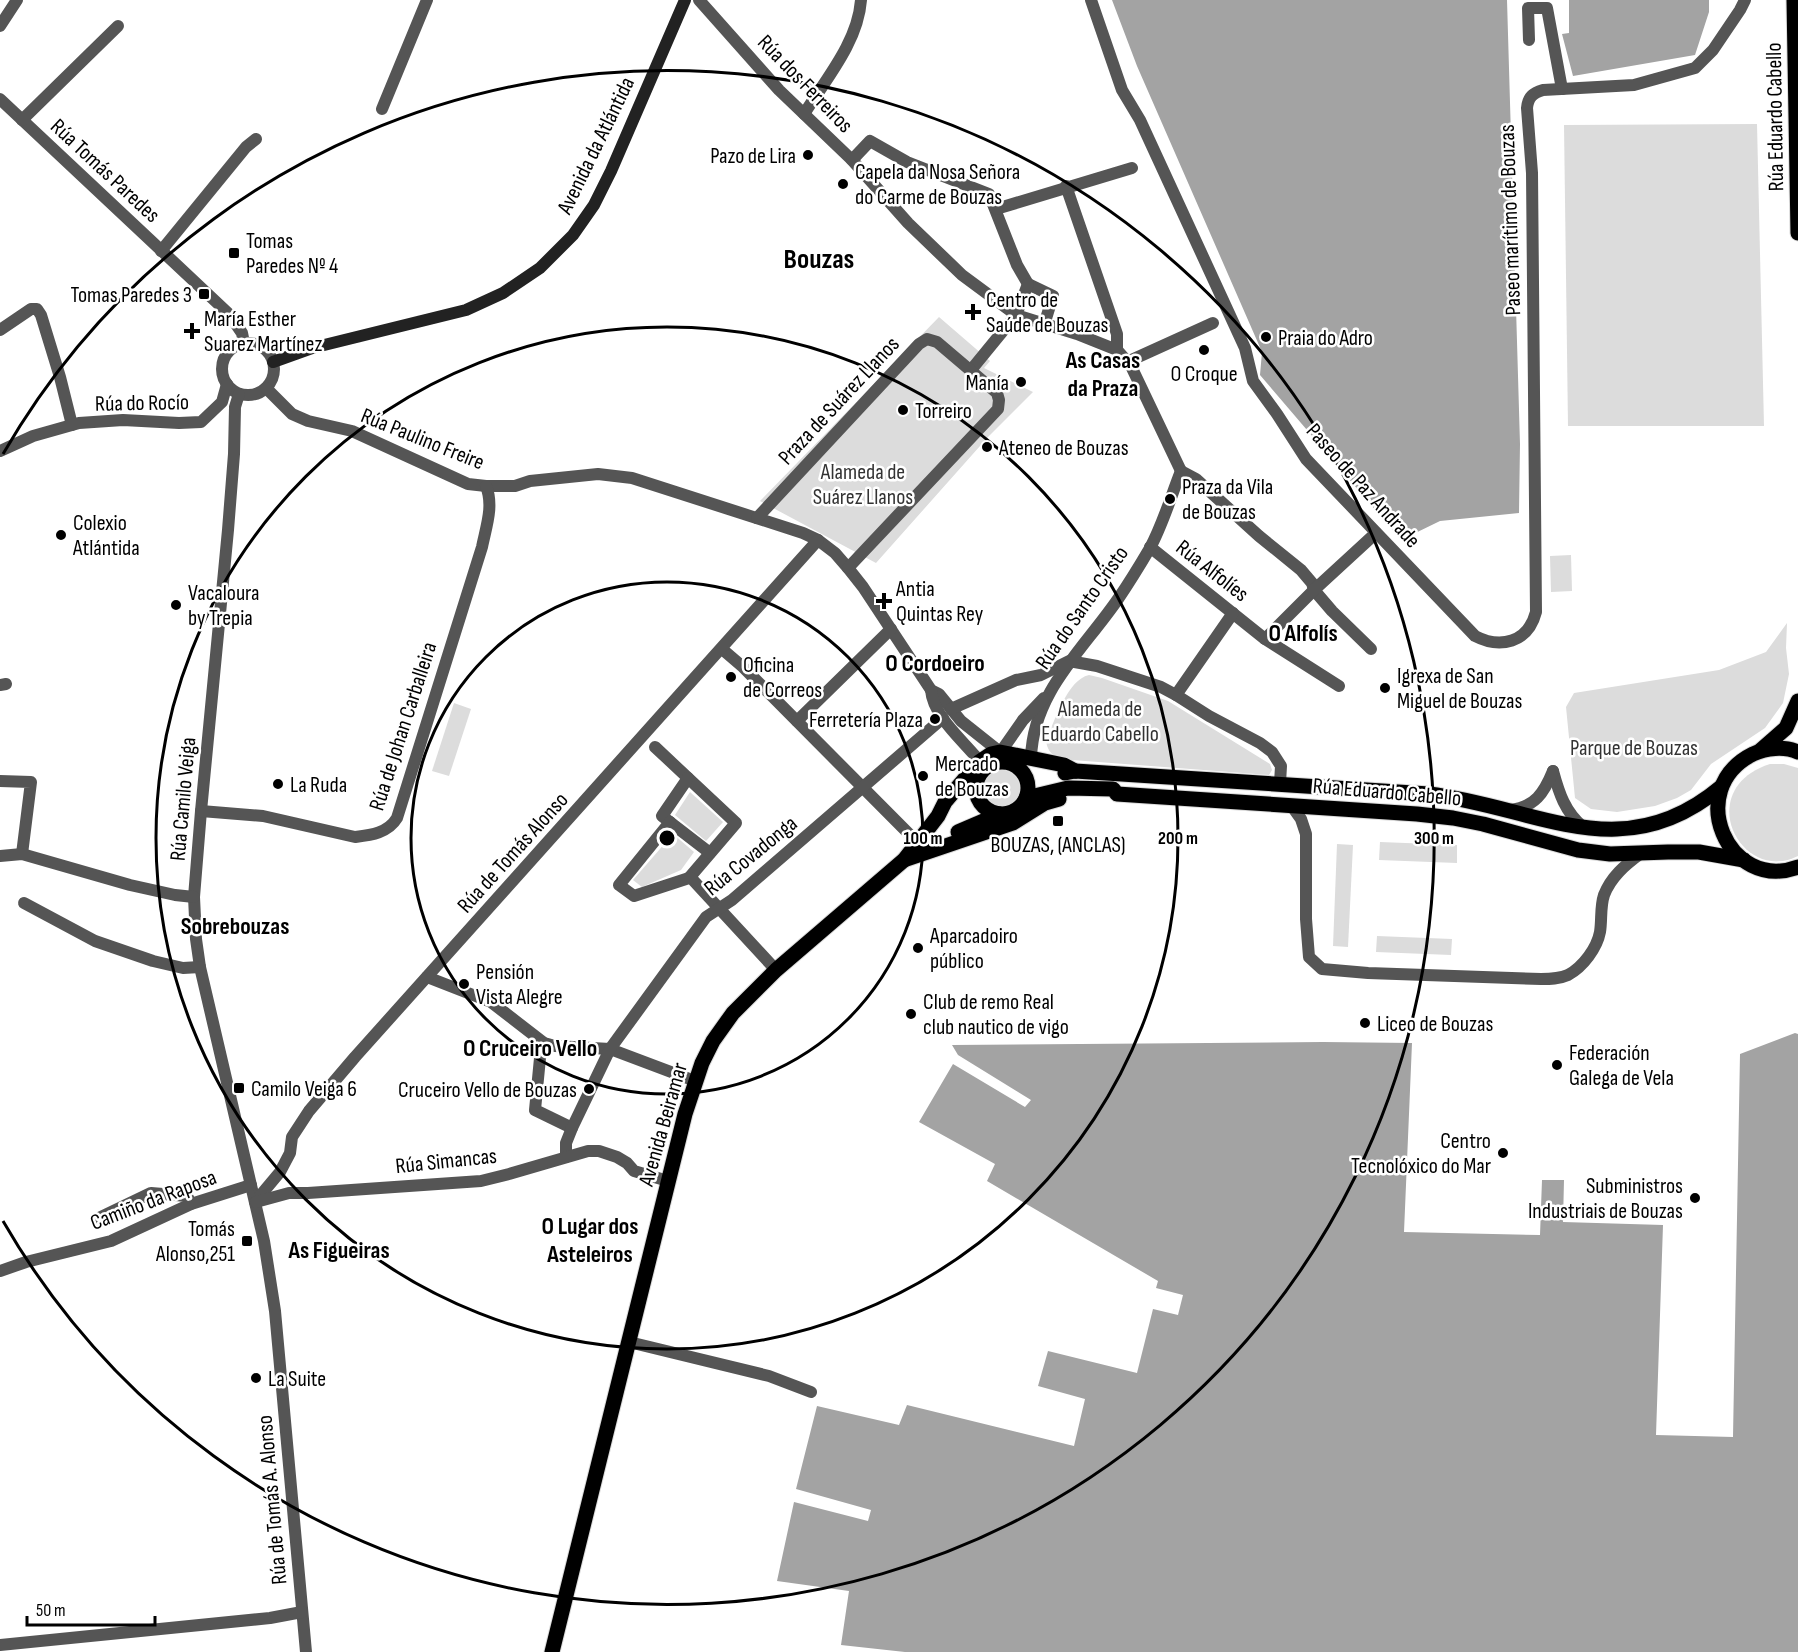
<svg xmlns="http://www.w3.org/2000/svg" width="1798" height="1652" viewBox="0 0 1798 1652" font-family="'Sofia Sans Condensed',sans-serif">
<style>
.green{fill:#dcdcdc}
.water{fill:#a3a3a3}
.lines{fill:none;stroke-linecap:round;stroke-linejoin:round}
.primary-casing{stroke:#dbdbdb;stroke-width:17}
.street{stroke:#555;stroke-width:12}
.secondary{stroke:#222;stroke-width:12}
.primary{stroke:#000;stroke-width:15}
.ring{fill:none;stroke:#000;stroke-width:3}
.poi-dot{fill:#000;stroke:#fff;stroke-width:2}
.labels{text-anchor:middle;stroke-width:5;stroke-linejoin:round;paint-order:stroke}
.street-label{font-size:22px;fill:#000;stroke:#fff}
.poi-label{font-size:22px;fill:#000;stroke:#fff;text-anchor:start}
.park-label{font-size:22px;fill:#333;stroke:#fff}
.neighbourhood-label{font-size:24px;font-weight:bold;fill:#000;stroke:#fff}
.district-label{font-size:28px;font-weight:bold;fill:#000;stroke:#fff}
.centre{fill:#000;stroke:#fff;stroke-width:3}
.ring-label{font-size:18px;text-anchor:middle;font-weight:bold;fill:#000;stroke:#fff;stroke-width:5;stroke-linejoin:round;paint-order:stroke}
</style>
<rect width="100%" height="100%" fill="#fff"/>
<g class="green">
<polygon points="1757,124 1764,426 1568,426 1564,125"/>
<polygon points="939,317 990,361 984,368 1033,392 988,437 876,563 760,501"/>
<polygon points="1571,555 1572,591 1551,592 1550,556"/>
<polygon points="1787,623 1786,648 1789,674 1783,703 1765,728 1711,764 1691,790 1677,798 1655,806 1617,812 1591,809 1575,798 1566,707 1574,693 1719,670 1766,652"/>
<path d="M1089 675 1102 678 1168 701 1270 764 1272 770 1269 775 1059 759C1051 754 1047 750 1046 740 1055 721 1067 680 1089 675Z"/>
<polygon points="454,703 471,709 449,776 432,771"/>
<path d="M1770 764H1784L1798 768V856C1740 885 1692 789 1770 764Z"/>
<circle cx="1001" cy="789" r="19"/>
<polygon points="690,792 723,822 706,841 675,815"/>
<polygon points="673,834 694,852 681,870 642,887 633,880"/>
<polygon points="1380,842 1457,845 1457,863 1379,860"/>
<polygon points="1337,844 1353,845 1348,947 1333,946"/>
<polygon points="1377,936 1452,939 1451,955 1376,952"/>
</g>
<g class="water">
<polygon points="1112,0 1507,0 1520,444 1519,513 1440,521 1401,540 1260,375 1262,352 1137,66"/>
<polygon points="1569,0 1709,0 1709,12 1695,55 1573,76 1562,34 1569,33"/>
<polygon points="1795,1033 1798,1034 1798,1652 905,1652 841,1645 849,1591 777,1581 794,1502 868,1521 871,1510 796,1489 817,1406 899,1425 907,1405 1074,1446 1085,1399 1038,1386 1048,1351 1137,1373 1153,1309 1178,1315 1183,1295 1156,1288 1158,1281 987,1181 995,1164 919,1122 953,1064 1025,1107 1031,1100 958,1055 952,1045 1323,1042 1412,1043 1404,1232 1540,1235 1542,1180 1564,1180 1563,1222 1663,1225 1656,1435 1733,1437 1740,1054"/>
</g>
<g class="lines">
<g class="primary-casing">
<g id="primary">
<polyline points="1794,0 1798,233"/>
<polyline points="1761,750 1786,728 1798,701"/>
<path d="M1798 752C1784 746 1766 748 1753 754 1683 789 1728 893 1798 867"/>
<circle cx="1002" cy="788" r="26"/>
<path d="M1065 773 1075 771 1429 794C1537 807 1622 870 1721 787"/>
<polyline points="1026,798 1068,788 1113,789 1117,794 1417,814 1453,818 1483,824 1578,850 1610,854 1668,852 1699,852 1744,860"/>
<polyline points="958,832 1000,814"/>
<polyline points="904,860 1013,823 1045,803 1059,799"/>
<polyline points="552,1652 685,1114 702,1063 713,1041 733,1013 776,970 904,860 938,816 945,802 979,762 991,754 1000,752 1064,765 1075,771"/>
</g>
</g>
<g class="street">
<polyline points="699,0 779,90 852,160 908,223 962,275 1016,315 1077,334 1117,350 1131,366 1181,471"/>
<path d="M1091 0 1122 90 1140 120 1245 348 1253 381 1277 414 1306 459 1475 636C1500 649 1528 643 1536 612L1532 173 1527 108C1528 97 1533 93 1543 90L1634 85 1695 68 1713 50 1740 10 1745 0"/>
<polyline points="0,26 17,0"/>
<polyline points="1529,40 1528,8 1547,8 1562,89"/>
<polyline points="0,99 229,314 242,333 244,343"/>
<polyline points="382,109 427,0"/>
<path d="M804 114C826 79 858 42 861 0"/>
<polyline points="22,120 118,26"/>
<polyline points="852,160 870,141 907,162 989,194 1017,265 1028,284"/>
<polyline points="1066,186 1117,334 1117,350"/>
<polyline points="996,209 1132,168"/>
<polyline points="161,251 246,147 256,139"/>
<polyline points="1028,284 1053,296 1044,325"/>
<polyline points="0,330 31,309 37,309 41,315 60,377 72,425"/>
<circle cx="248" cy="369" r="26"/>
<polyline points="1127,362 1213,323"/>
<polyline points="971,370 1016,315 1028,284"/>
<polyline points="266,388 292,414 308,421 352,431 468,484 486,486 515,486 530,481 598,474 632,478 803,533 818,540 835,553 848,568 863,587 931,690 939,694 961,721 1000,752"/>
<polyline points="239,394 235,407 234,454 228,530 201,811 194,897 196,939 200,967 264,1241 275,1311 306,1652"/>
<polyline points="0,451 33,436 79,423 123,420 179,423 201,422 222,402 227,384"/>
<polyline points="1181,471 1196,479 1259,536 1301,570 1312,583 1314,590 1332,611 1371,649"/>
<polyline points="757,518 919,344 927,339 937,342 997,393 999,400 998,409 848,568"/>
<polyline points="1150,547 1265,639 1339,686"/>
<polyline points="1265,639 1314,590 1376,533"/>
<polyline points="722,649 743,667 917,842"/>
<polyline points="0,685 6,684"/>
<path d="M931 690C933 715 960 738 976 757L979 762 980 773"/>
<polyline points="1176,695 1233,613"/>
<polyline points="951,709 1016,680 1041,675 1069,661 1097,666 1161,687 1176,695 1209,716 1260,743 1272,752 1281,766 1280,783"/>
<polyline points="797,721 891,629"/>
<polyline points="655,747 736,823 689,878"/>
<path d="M1031 758C1033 692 1083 650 1118 599 1129 583 1140 565 1150 548 1163 524 1171 496 1181 471"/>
<polyline points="993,763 1023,720 1044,698"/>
<path d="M1553 771C1559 793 1565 812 1583 827"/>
<polyline points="688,778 662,816 710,853"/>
<polyline points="0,781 31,782 22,854"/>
<path d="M1291 805 1301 819 1306 834V919L1309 957 1322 969 1368 973 1541 979C1550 979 1559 979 1568 975 1583 967 1597 948 1600 932 1602 920 1600 907 1604 895 1611 877 1625 865 1640 854"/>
<path d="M1510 810C1535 807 1544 793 1553 771"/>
<path d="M201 811 263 816 355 837C371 835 388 833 397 818L482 547C486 527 494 506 486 486"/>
<polyline points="670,822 619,885 634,896 689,878 692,879 776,970"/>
<polyline points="0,856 22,854 130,885 175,895 194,897"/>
<polyline points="24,903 95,941 153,961 183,968 200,967"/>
<polyline points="427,977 491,1002 544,1043 555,1046 610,1049 695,1081"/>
<polyline points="544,1043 540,1058 535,1110 572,1128"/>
<polyline points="566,1157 566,1143 572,1128 610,1049 706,917 732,900 943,718"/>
<polyline points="255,1202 280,1172 290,1153 292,1137 309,1111 355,1057 818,540"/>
<polyline points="256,1202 289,1193 308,1193 481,1181 509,1174 588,1151 599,1151 617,1157 627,1163 634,1171 668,1181"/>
<polyline points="99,1218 151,1193 187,1196 191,1204"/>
<polyline points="0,1271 26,1262 111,1241 191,1204 251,1185"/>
<polyline points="629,1342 769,1376 811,1392"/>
<polyline points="0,1645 270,1618 302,1612"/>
</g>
<polyline class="secondary" points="273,362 312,348 466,310 503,293 540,268 573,235 594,205 611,171 685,0"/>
<use href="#primary" class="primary"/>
</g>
<g class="ring">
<circle cx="667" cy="838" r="256"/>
<circle cx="667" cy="838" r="511"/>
<path d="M3 454A767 767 0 1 1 3 1221"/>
</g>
<g class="poi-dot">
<circle cx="808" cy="155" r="6"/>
<circle cx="843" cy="184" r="6"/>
<rect x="228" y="247" width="12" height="12" rx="3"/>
<rect x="198" y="288" width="12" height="12" rx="3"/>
<path d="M970 303h6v6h6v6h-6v6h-6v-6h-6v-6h6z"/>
<path d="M189 322h6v6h6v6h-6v6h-6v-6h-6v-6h6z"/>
<circle cx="1266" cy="337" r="6"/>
<circle cx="1204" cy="350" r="6"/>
<circle cx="1021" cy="382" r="6"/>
<circle cx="903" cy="410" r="6"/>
<circle cx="987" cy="447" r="6"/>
<circle cx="1170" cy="499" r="6"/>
<circle cx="61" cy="535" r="6"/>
<path d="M881 592h6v6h6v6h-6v6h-6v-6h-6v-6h6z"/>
<circle cx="176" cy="605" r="6"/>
<circle cx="731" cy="677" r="6"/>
<circle cx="1385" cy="688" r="6"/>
<circle cx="935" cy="719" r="6"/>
<circle cx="923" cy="776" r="6"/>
<circle cx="278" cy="784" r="6"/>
<rect x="1052" y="815" width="12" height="12" rx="3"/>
<circle cx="918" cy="948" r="6"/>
<circle cx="464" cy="984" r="6"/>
<circle cx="911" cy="1014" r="6"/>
<circle cx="1365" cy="1023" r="6"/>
<circle cx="1557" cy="1065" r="6"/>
<rect x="233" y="1082" width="12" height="12" rx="3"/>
<circle cx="589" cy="1089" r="6"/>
<circle cx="1503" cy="1153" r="6"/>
<circle cx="1695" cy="1198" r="6"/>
<rect x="241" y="1235" width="12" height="12" rx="3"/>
<circle cx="256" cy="1378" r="6"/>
</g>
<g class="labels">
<g class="street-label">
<text transform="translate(806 83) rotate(46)" y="8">Rúa dos Ferreiros</text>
<text transform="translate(1774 117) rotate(-91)" y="8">Rúa Eduardo Cabello</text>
<text transform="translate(595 145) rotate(-64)" y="8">Avenida da Atlántida</text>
<text transform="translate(106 170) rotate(43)" y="8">Rúa Tomás Paredes</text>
<text transform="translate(1509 220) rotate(-92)" y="8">Paseo marítimo de Bouzas</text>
<text transform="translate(838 400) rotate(-47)" y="8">Praza de Suárez Llanos</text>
<text transform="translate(142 402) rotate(-1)" y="8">Rúa do Rocío</text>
<text transform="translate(423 438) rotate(22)" y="8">Rúa Paulino Freire</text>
<text transform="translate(1364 485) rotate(48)" y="8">Paseo de Paz Andrade</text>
<text transform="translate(1213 570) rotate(38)" y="8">Rúa Alfolíes</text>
<text transform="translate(1081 607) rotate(-55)" y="8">Rúa do Santo Cristo</text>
<text transform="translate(402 726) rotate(-72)" y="8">Rúa de Johan Carballeira</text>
<text transform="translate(1387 791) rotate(5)" y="8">Rúa Eduardo Cabello</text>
<text transform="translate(182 799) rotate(-85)" y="8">Rúa Camilo Veiga</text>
<text transform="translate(512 852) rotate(-48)" y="8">Rúa de Tomás Alonso</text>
<text transform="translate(750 855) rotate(-39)" y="8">Rúa Covadonga</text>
<text transform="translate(662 1124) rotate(-74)" y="8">Avenida Beiramar</text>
<text transform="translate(446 1160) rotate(-6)" y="8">Rúa Simancas</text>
<text transform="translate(153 1199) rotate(-21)" y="8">Camiño da Raposa</text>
<text transform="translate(271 1500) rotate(-95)" y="8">Rúa de Tomás A. Alonso</text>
</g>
<g class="poi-label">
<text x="796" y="163" text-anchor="end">Pazo de Lira</text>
<text x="855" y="179">Capela da Nosa Señora<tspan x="855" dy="25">do Carme de Bouzas</tspan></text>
<text x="246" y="248">Tomas<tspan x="246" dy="25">Paredes Nº 4</tspan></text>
<text x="192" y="302" text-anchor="end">Tomas Paredes 3</text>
<text x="986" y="307">Centro de<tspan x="986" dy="25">Saúde de Bouzas</tspan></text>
<text x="204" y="326">María Esther<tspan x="204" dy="25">Suarez Martínez</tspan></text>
<text x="1278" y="345">Praia do Adro</text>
<text x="1204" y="381" text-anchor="middle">O Croque</text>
<text x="1009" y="390" text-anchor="end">Manía</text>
<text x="915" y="418">Torreiro</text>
<text x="999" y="455">Ateneo de Bouzas</text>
<text x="1182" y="494">Praza da Vila<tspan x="1182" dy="25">de Bouzas</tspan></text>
<text x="73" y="530">Colexio<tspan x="73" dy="25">Atlántida</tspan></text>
<text x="896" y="596">Antia<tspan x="896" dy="25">Quintas Rey</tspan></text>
<text x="188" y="600">Vacaloura<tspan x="188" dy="25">by Trepia</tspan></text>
<text x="743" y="672">Oficina<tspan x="743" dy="25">de Correos</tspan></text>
<text x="1397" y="683">Igrexa de San<tspan x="1397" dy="25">Miguel de Bouzas</tspan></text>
<text x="923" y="727" text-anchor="end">Ferretería Plaza</text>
<text x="935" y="771">Mercado<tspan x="935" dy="25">de Bouzas</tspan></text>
<text x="290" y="792">La Ruda</text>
<text x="1058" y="852" text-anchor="middle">BOUZAS, (ANCLAS)</text>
<text x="930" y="943">Aparcadoiro<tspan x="930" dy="25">público</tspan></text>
<text x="476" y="979">Pensión<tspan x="476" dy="25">Vista Alegre</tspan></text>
<text x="923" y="1009">Club de remo Real<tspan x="923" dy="25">club nautico de vigo</tspan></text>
<text x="1377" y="1031">Liceo de Bouzas</text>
<text x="1569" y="1060">Federación<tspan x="1569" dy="25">Galega de Vela</tspan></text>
<text x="251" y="1096">Camilo Veiga 6</text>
<text x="577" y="1097" text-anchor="end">Cruceiro Vello de Bouzas</text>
<text x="1491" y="1148" text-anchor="end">Centro<tspan x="1491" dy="25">Tecnolóxico do Mar</tspan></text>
<text x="1683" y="1193" text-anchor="end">Subministros<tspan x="1683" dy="25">Industriais de Bouzas</tspan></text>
<text x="235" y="1236" text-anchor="end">Tomás<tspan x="235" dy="25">Alonso,251</tspan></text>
<text x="268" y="1386">La Suite</text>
</g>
<g class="park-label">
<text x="863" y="479">Alameda de<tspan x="863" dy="25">Suárez Llanos</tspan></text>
<text x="1100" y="716">Alameda de<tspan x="1100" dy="25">Eduardo Cabello</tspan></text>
<text x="1634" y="755">Parque de Bouzas</text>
</g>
<g class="neighbourhood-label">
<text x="1103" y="368">As Casas<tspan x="1103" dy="28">da Praza</tspan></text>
<text x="1303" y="641">O Alfolís</text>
<text x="935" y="671">O Cordoeiro</text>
<text x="235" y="934">Sobrebouzas</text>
<text x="530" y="1056">O Cruceiro Vello</text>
<text x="590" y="1234">O Lugar dos<tspan x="590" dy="28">Asteleiros</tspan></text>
<text x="339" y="1258">As Figueiras</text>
</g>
<g class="district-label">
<text x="819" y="268">Bouzas</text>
</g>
</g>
<circle cx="667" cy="838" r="9" class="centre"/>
<g class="ring-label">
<text x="923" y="844">100 m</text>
<text x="1178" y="844">200 m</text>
<text x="1434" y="844">300 m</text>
</g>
<path d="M27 1616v9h128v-9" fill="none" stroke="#000000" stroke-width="3"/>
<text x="36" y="1616" font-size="18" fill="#000000" stroke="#ffffff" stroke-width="4.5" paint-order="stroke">50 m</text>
</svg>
